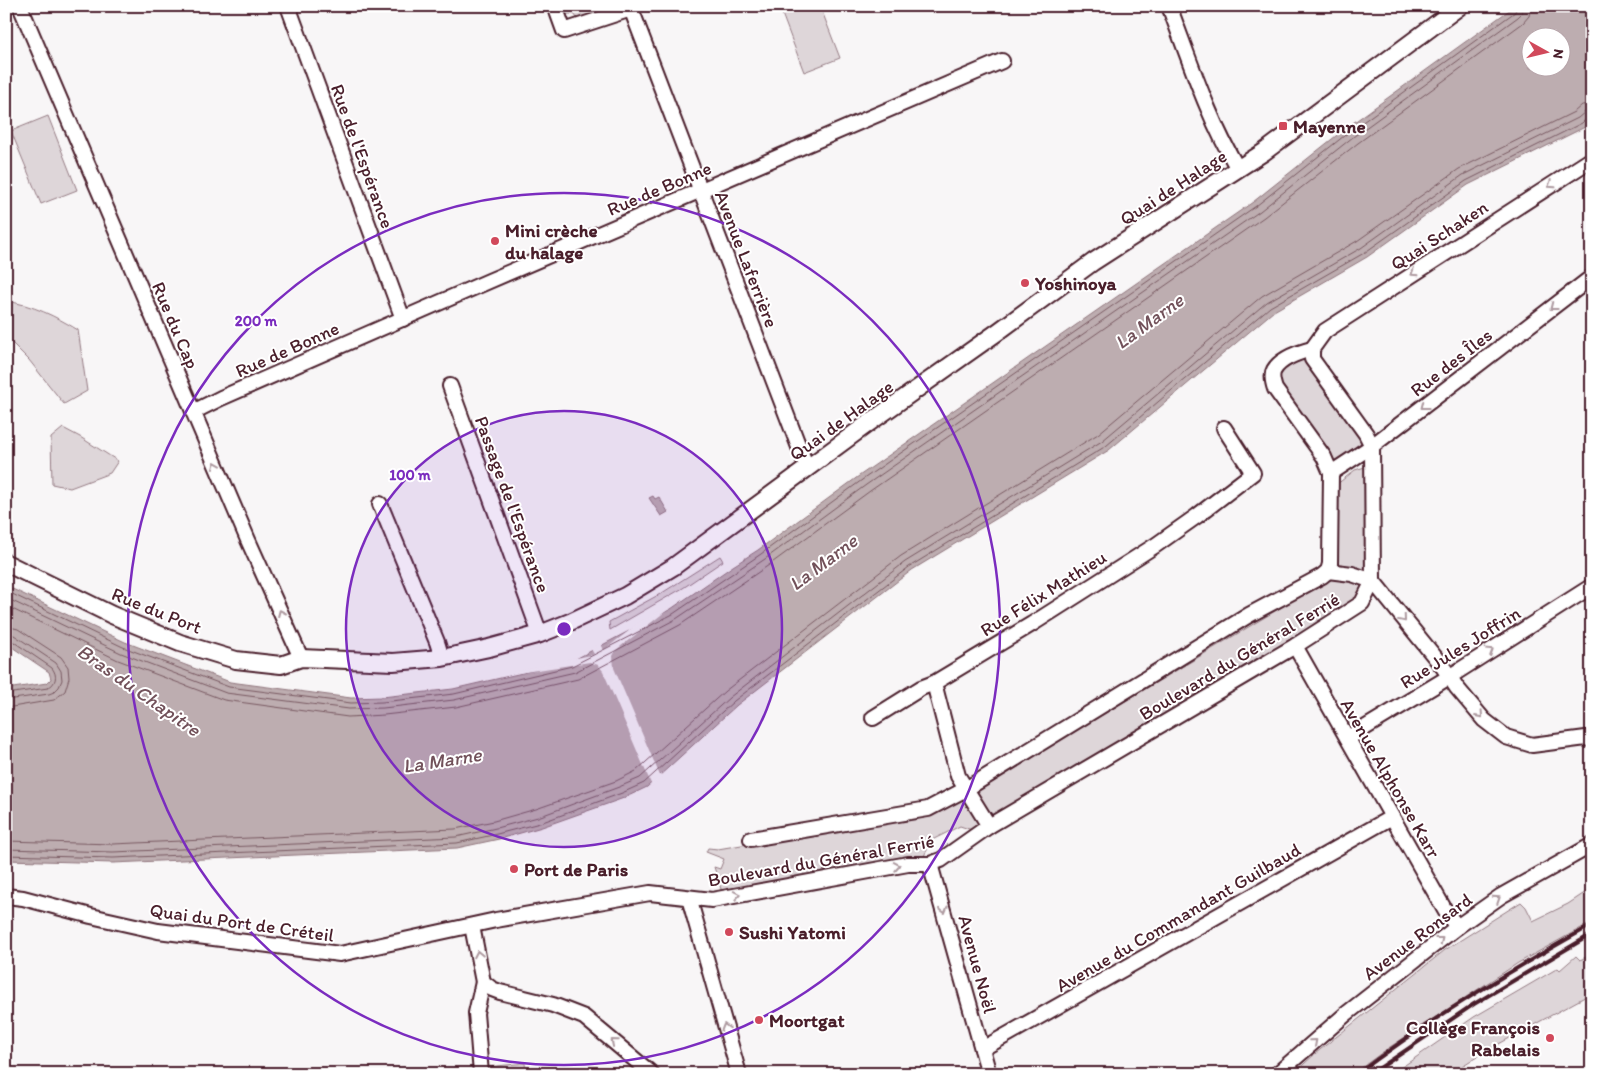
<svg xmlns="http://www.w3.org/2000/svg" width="1598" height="1080" viewBox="0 0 1598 1080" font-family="Itim,sans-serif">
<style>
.green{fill:#ded6d9;stroke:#947a82}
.water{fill:#bdadb0;stroke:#8f747b;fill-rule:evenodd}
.pier{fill:#f8f6f7}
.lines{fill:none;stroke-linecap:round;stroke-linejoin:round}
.shore{stroke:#785860;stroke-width:1}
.minor-casing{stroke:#4a1f2b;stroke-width:18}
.tertiary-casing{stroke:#4a1f2b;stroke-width:20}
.minor{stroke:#fff;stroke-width:14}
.tertiary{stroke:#fff;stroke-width:16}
.rail{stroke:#4a1f2b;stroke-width:4}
.oneway{stroke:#ae9aa0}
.ring{fill:none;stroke:#7b2cbf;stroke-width:2.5}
.poi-dot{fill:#d1495b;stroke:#fff;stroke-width:2}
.labels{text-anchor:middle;stroke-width:4;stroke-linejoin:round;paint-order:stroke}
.poi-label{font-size:19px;font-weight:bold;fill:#4a1f2b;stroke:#fff;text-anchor:start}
.street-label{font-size:19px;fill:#4a1f2b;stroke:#fff}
.water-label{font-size:20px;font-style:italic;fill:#72515a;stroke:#fff}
.centre{fill:#7b2cbf;stroke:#fff;stroke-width:2.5}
.ring-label{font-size:15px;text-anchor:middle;font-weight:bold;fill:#7b2cbf;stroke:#fff;stroke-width:4;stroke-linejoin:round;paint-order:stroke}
</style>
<rect width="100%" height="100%" fill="#f8f6f7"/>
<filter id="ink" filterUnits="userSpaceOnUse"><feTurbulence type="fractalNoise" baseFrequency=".02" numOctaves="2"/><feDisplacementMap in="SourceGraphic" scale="10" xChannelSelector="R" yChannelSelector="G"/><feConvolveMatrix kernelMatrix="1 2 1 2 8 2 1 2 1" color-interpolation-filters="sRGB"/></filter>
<g filter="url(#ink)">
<g class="green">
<polygon points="562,6 614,6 615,9 580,22 574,14 565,14"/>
<polygon points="779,6 820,6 840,58 804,72"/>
<polygon points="48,116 77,190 41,204 11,131"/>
<path d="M6 301C33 305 55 316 78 330L87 391 64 404 29 360 6 337Z"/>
<polygon points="1304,355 1364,441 1332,463 1277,381 1279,371"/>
<polygon points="63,428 80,437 118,461 110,473 70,488 52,484 51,438"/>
<polygon points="1365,467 1366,485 1365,585 1359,598 1341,611 1290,640 972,830 960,826 932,840 923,858 716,895 721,889 714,867 720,869 724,859 706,852 708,848 718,849 913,816 974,792 1330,578 1336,485 1355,470"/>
<polygon points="720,556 723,561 683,588 610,630 609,622 662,593"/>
<polygon points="1592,888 1592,922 1518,963 1387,1049 1353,1074 1293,1074 1316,1053 1445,950 1521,902 1526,907 1533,921 1568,904"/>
<polygon points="1592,954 1592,993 1486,1051 1449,1074 1392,1074 1474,1017 1558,968 1560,970 1576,956 1580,960"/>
<polygon points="525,1063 526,1074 494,1074 488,1067"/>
</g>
<g class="water">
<path d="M1515 6H1592V121L1585 127 1468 185 1367 257 1274 311 1109 450 912 570 737 705 647 787 624 798 542 827 499 839 457 848 113 863 6 860V689L47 683 51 679 49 672 6 643V586L125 642 230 682 351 698 382 697 453 689 570 662 671 609 733 566 758 550 859 476 1253 202 1346 128ZM1530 38H1560V68H1530Z"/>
<polygon points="653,496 655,499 659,497 668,512 661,516 649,498"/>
</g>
<polygon class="pier" points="688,594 616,650 613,656 614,668 661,778 652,786 603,671 598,665 590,662 512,674 512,673 571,659 592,655 594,654 591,649 601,644 604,650 639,623 669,607"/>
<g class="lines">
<g class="shore">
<polyline points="6,591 123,647 229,687 351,703 382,702 454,694 572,666 673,614 761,554 862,480 1256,206 1349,132 1515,12 1517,6"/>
<polyline points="6,598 121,653 226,693 349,709 383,708 454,700 575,672 676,619 765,559 866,485 1260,211 1353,137 1518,17 1522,13 1523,6"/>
<polyline points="6,606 118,660 224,700 348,717 384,715 456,707 578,679 680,625 769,565 870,491 1264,217 1358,143 1523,23 1529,16 1531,6"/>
<polyline points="6,626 18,629 61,657 68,667 69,678 65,691 54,700 6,708"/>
<polyline points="6,633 14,635 56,663 61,671 62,680 59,687 54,692 49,694 6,700"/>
<path d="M6 640H11L52 668C58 676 56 683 48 688L6 694"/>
<polyline points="6,841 113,844 455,829 494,821 536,809 616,781 636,771 725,691 901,556 1098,434 1262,296 1357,241 1459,169 1574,112 1582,105 1592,104"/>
<polyline points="6,849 113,852 456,837 496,828 538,817 619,787 640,778 730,697 905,562 1102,441 1267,302 1361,248 1463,175 1578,118 1585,112 1592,111"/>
<polyline points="6,855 113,858 457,843 497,834 540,823 622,793 644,783 734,701 909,567 1106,446 1270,307 1364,253 1466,181 1582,123 1587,118 1592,118"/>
</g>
<g class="minor-casing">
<g id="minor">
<polyline points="20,6 248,540 301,658"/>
<polyline points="288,6 403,319"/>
<polyline points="555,6 564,31 631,9"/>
<polyline points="630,6 807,468"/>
<path d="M1169 6C1190 61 1208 118 1238 169"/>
<polyline points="1312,349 1325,331 1592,159"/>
<polyline points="450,386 540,634"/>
<polyline points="193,412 221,398 489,281 1002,61"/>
<polyline points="1331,473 1372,446 1592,277"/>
<polyline points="380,504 437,642 442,658"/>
<polyline points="1328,571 1352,574 1373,581 1443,667 1457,688 1484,720 1506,737 1532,745 1586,738 1592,740"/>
<polyline points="1295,646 1446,912 1457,927"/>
<polyline points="873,718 921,688 934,683"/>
<polyline points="1348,738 1449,677 1592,586"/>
<polyline points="989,826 958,776 934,683 1032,624 1156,545 1197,516 1253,473 1224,428"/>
<path d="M751 839 928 809 966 789 1249 615 1322 576 1328 571 1330 564 1331 473 1324 457 1275 389C1273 383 1271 375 1274 370 1281 358 1300 352 1312 349"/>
<polyline points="930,864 989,1074"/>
<polyline points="6,896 23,898 91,916 158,931 340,954 496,920 650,893 712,900 908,864 930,864 941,860 989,826 1295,646 1362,603 1373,581 1372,446 1366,434 1312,359 1312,349"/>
<polyline points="689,898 739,1074"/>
<polyline points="472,926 483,982 492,989 500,992 553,1005 584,1017 652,1074"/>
<polyline points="982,1049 1392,817"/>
<polyline points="481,1074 476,1013 483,982"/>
<polyline points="1277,1074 1346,1014 1457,927 1501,896 1592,845"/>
</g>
</g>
<g class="tertiary-casing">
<polyline id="tertiary" points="6,563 112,615 180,643 236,660 281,665 301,658 393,662 442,658 489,648 540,634 570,622 625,596 673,567 866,425 999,331 1093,262 1264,152 1460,6"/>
</g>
<use href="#minor" class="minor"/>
<use href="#tertiary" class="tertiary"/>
<g class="rail">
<path d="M1357 1074C1431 1018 1511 970 1592 925"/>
<polyline points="1371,1074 1474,1004 1592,934"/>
</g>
</g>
<defs><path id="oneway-chevron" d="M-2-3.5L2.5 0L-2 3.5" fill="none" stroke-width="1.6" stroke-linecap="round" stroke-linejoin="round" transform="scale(1.25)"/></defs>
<g class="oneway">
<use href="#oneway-chevron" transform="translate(1551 185) rotate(147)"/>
<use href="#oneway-chevron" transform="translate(1414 273) rotate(147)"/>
<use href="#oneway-chevron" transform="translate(1553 307) rotate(142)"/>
<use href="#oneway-chevron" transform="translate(1424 406) rotate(142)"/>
<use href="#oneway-chevron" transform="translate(216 465) rotate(-113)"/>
<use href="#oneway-chevron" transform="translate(281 613) rotate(-114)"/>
<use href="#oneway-chevron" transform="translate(1403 619) rotate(50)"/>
<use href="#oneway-chevron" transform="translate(1490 651) rotate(-32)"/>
<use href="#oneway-chevron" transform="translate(1480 715) rotate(48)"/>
<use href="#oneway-chevron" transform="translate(897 866) rotate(-10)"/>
<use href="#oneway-chevron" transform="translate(737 895) rotate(-10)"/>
<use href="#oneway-chevron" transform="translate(1497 899) rotate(-33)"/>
<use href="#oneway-chevron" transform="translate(944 910) rotate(75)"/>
<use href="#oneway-chevron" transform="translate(1440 940) rotate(-38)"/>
<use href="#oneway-chevron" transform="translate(478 954) rotate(-101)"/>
<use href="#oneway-chevron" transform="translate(725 1027) rotate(-106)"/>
<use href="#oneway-chevron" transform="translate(614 1042) rotate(-140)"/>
<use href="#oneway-chevron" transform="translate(1314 1042) rotate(-41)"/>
</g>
</g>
<circle cx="564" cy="629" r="218" fill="#7b2cbf" fill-opacity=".12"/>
<g class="ring">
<circle cx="564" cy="629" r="218"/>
<circle cx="564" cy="629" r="436"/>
</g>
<g class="poi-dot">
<rect x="1278" y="121" width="10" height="10" rx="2.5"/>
<circle cx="495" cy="241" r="5"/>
<circle cx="1025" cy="283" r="5"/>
<circle cx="514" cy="869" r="5"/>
<circle cx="729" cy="932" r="5"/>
<circle cx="759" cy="1020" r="5"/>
<circle cx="1550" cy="1038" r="5"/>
</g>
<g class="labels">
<g class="poi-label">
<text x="1293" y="133">Mayenne</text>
<text x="505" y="237">Mini crèche<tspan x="505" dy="22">du halage</tspan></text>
<text x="1035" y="290">Yoshinoya</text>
<text x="524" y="876">Port de Paris</text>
<text x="739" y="939">Sushi Yatomi</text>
<text x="769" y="1027">Moortgat</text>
<text x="1540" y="1034" text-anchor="end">Collège François<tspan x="1540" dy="22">Rabelais</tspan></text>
</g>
<g class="street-label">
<text transform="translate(363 156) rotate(70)" y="7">Rue de l'Espérance</text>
<text transform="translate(1173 187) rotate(-33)" y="7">Quai de Halage</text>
<text transform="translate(659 188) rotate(-23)" y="7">Rue de Bonne</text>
<text transform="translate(1439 235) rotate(-33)" y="7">Quai Schaken</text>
<text transform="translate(747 259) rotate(69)" y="7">Avenue Laferrière</text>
<text transform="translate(176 325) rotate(67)" y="7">Rue du Cap</text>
<text transform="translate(287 349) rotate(-24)" y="7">Rue de Bonne</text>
<text transform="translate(1451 362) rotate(-38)" y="7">Rue des Îles</text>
<text transform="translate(841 420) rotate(-36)" y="7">Quai de Halage</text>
<text transform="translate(513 504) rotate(70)" y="7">Passage de l'Espérance</text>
<text transform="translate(1043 593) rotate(-32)" y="7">Rue Félix Mathieu</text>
<text transform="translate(157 610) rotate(22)" y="7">Rue du Port</text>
<text transform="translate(1460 647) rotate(-32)" y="7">Rue Jules Joffrin</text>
<text transform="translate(1239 656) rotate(-31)" y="7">Boulevard du Général Ferrié</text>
<text transform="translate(1391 778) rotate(60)" y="7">Avenue Alphonse Karr</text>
<text transform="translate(821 860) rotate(-10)" y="7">Boulevard du Général Ferrié</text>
<text transform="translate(1178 917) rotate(-30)" y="7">Avenue du Commandant Guilbaud</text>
<text transform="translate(242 922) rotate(8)" y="7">Quai du Port de Créteil</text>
<text transform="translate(1417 936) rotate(-37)" y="7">Avenue Ronsard</text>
<text transform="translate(978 964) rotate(75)" y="7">Avenue Noël</text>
</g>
<g class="water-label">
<text transform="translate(1149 321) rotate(-36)" y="7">La Marne</text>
<text transform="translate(823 562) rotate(-37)" y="7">La Marne</text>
<text transform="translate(139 690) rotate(35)" y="7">Bras du Chapitre</text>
<text transform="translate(442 760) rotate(-9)" y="7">La Marne</text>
</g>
</g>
<circle cx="564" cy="629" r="8" class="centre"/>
<g class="ring-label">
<text x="256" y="326">200 m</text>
<text x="410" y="480">100 m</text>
</g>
<rect width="1598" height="1080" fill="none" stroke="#fff" stroke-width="25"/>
<rect x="12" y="12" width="1573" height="1055" fill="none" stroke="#4a1f2b" stroke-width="2" filter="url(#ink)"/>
<g transform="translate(1546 52) rotate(98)"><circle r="24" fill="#ffffff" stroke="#b7a5aa"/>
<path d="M0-4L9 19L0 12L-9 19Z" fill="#d1495b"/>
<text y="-8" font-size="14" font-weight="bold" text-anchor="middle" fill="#4a1f2b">N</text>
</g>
</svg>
